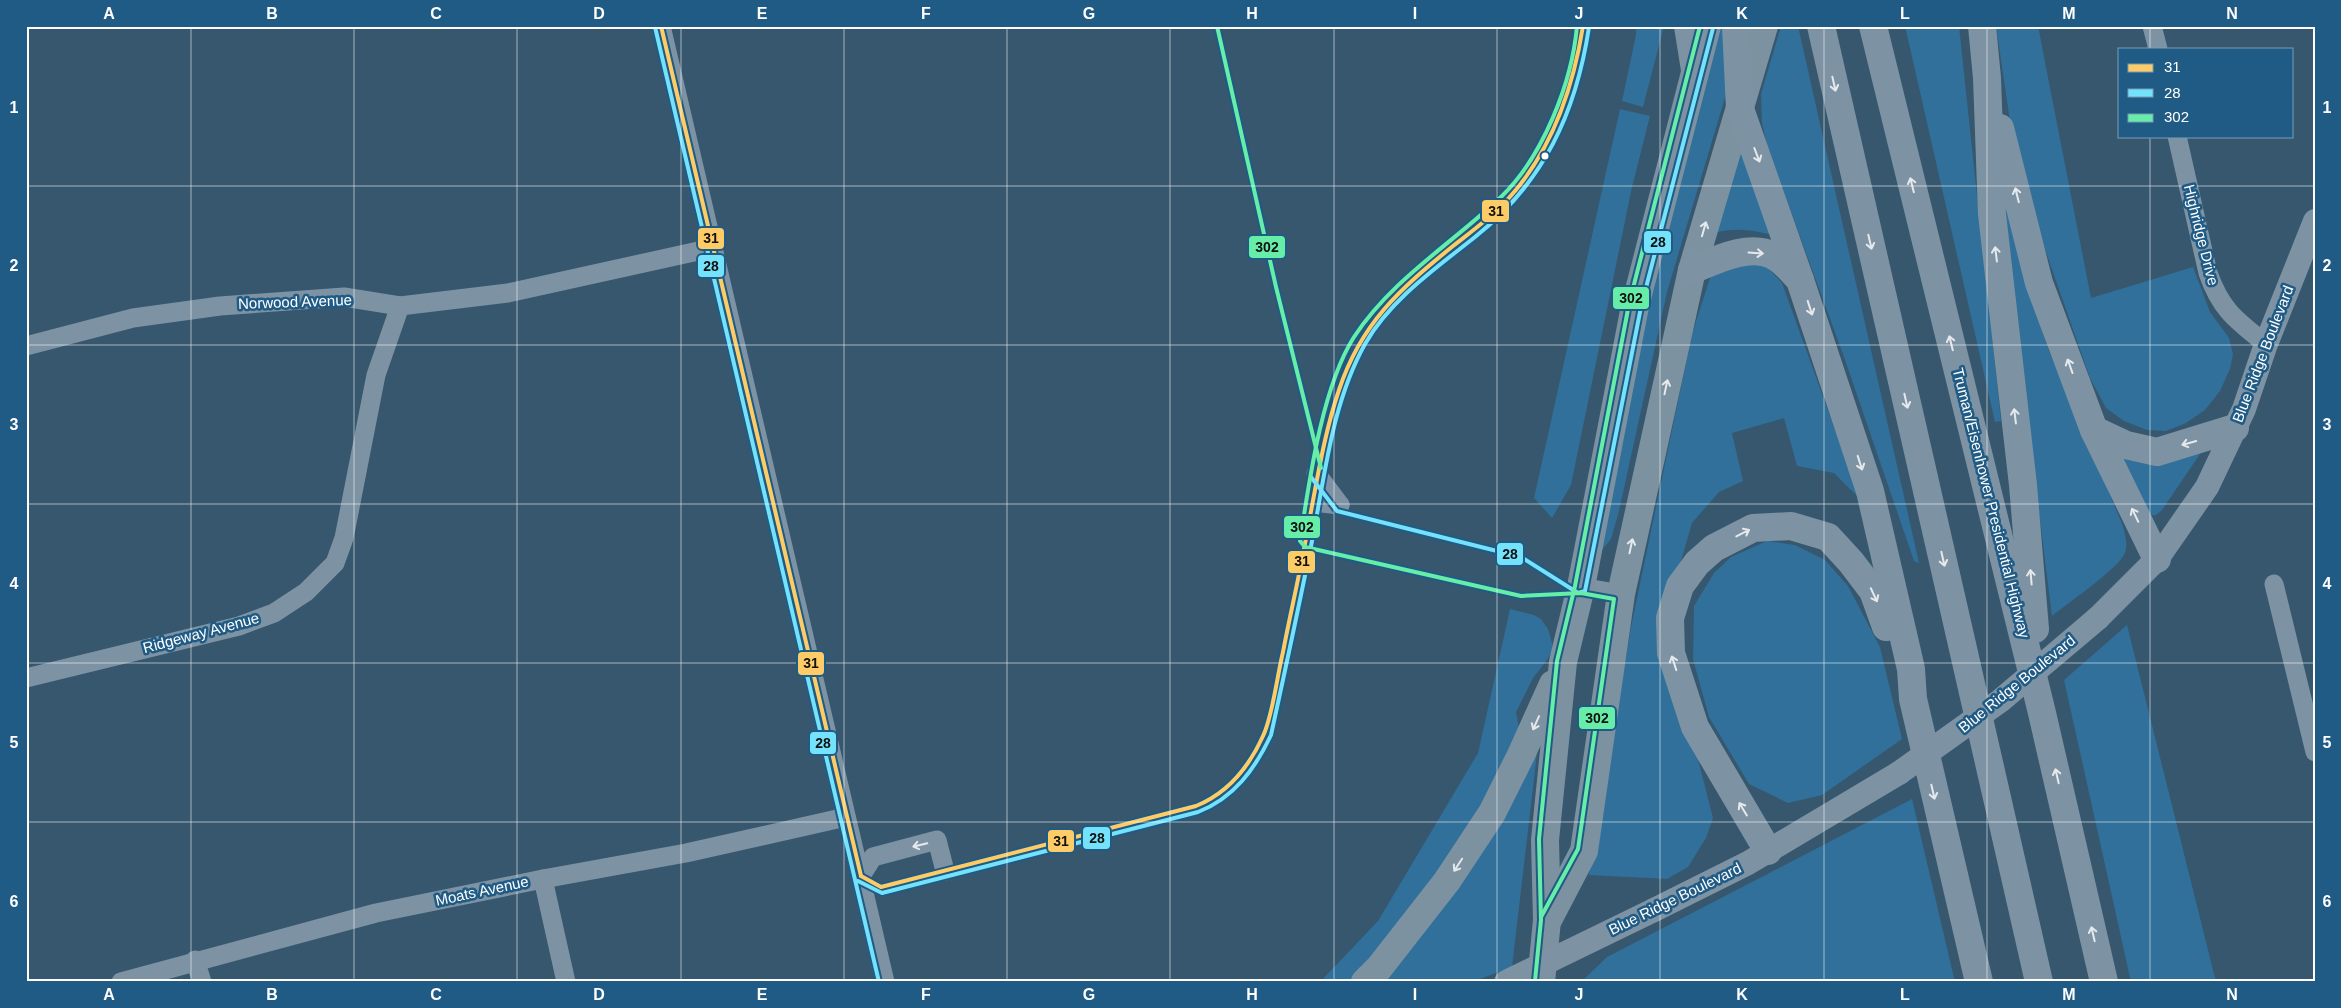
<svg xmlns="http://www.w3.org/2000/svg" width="2341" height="1008" viewBox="0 0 2341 1008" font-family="Arial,sans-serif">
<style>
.green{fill:#30709a}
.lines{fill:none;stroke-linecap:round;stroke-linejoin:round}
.minor{stroke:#7d93a4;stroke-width:19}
.tertiary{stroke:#7d93a4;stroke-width:24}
.primary{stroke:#7c92a1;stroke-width:28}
.motorway{stroke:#7d93a3;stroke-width:28}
.tertiary-bridge{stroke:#7d93a4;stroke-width:24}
.bus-1-casing{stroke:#1f5b85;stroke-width:8}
.bus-2-casing{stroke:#1f5b85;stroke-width:8}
.bus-3-casing{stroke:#1f5b85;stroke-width:8}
.bus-1{stroke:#fdcc66;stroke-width:4}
.bus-2{stroke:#73e2fa;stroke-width:4}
.bus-3{stroke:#66eda8;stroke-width:4}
.oneway{stroke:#e5e9ed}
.oneway2{stroke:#e5e9ec}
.grid{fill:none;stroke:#fff;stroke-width:1;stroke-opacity:0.55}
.bus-dot{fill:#fff;stroke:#1f5b85;stroke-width:2}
.labels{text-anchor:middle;stroke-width:5;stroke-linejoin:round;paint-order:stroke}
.street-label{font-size:15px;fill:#fff;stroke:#1f5b85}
.line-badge{stroke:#1f5b85;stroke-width:2}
.pale-badge-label{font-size:14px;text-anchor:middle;font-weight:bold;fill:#111}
.neatline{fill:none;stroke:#fff;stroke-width:2}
.grid-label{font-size:16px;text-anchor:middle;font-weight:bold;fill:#fff}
</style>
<rect width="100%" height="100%" fill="#36576e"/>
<g class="green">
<polygon points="1636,26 1664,26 1643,107 1622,101 1636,35"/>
<polygon points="1715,26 1730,26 1727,91 1667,292 1619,511 1611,539 1602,550 1656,256"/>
<polygon points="1781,26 1798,26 1919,563 1914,561 1844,357 1768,149 1762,123 1761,94"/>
<polygon points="1905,26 1959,26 2001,421 1995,422"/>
<polygon points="1996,26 2038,26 2091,298 2193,267 2210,312 2229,338 2233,354 2230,369 2220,391 2205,410 2186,423 2166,431 2147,430 2124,421 2106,408 2090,378 2033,215 2011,128"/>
<polygon points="1620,109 1650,116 1632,187 1571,485 1552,518 1534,498"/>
<path d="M1742 139 1778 237C1756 230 1736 227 1714 233Z"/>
<path d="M1997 157 2029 292 2049 351 2123 526C2125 535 2128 544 2125 553 2118 569 2068 603 2052 616L2011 288Z"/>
<polygon points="1746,261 1767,267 1782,283 1860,499 1834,473 1797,466 1784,418 1732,433 1743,481 1719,492 1692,523 1677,575 1671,653 1713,818 1706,838 1688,867 1667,879 1589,875 1631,627 1692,334 1710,278 1719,270"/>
<path d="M2119 451H2202L2162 510C2156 516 2153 517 2145 513Z"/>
<polygon points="1767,541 1795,545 1825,560 1848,586 1880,647 1902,739 1822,795 1788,803 1749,784 1709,717 1693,659 1694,606 1714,573 1731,557"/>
<polygon points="1510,609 1534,615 1541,619 1548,629 1552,643 1552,651 1547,660 1533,678 1516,712 1520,733 1468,833 1353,982 1320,982 1378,921 1478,753"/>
<polygon points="2127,625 2216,982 2131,982 2064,680"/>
<polygon points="1538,745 1512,967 1472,982 1377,982"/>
<polygon points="1912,799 1955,982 1581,982 1607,957"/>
</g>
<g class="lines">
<g class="minor">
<polyline points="661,26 885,982"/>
<polyline points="2152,26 2158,49"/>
<path d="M2177 136 2208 273C2221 310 2236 320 2266 344"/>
<polyline points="26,346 133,318 220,306 344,297 400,306 508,293 712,248"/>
<polyline points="1316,473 1340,505"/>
<polyline points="1313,502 1340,505"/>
<polyline points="2274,584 2315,752"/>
<polyline points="1581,587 1621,594"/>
<polyline points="26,678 239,626 274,613 306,592 335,563 344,538 376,375 400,306"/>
<polyline points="861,876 873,857 937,840 945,871"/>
<polyline points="543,879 566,982"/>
<polyline points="195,960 202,982"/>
<polyline points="121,982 376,913 543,879 686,853 846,817"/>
</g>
<g class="tertiary">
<polyline points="2098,618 2157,559 2207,487 2244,409 2266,344 2315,221"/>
<polyline points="1654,910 1748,863 1899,773"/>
</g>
<g class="primary">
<polyline points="1549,918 1584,851 1621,594 1692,270 1764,26"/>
<polyline points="1365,982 1379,968 1447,881 1492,813 1521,755 1553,684"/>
<polyline points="1541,982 1547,920 1545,840 1563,662 1581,587 1635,306 1707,26"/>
</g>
<g class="motorway">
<polyline points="1688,26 1695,70"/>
<polyline points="1736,26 1740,109 1800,280 1870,491 1911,669 1913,699 1979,982"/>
<polyline points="1821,26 2039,982"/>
<polyline points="1873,26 2042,713 2104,982"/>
<polyline points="1982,26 1987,78 1992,214 2023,485 2035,629"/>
<polyline points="2000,128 2039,283 2094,430 2157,559"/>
<path d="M1692 270C1716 260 1749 243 1774 256 1784 261 1793 273 1800 280"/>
<polyline points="2094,430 2126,445 2157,452 2235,428"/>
<polyline points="1768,851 1695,727 1671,653 1670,618 1680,586 1697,563 1714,548 1753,528 1791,526 1828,537 1851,562 1873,591 1886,627"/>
</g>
<g class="tertiary-bridge">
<polyline points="1899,773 2000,701 2098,618"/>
<polyline points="1506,982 1654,910"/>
</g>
<g class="bus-1-casing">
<g id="bus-1">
<polyline points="661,26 861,876"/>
<path d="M861 876 881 887 1196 806C1228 793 1249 767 1263 736 1273 715 1277 676 1283 652 1291 610 1301 569 1308 527 1317 481 1324 434 1339 390 1361 323 1400 289 1453 246 1472 231 1492 217 1508 199 1552 151 1573 89 1583 26"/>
</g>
</g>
<g class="bus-2-casing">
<g id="bus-2">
<polyline points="655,27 879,982"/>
<polyline points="1311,477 1337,511 1521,557 1578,593 1585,591 1641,307 1713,28"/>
<path d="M858 881 882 893 1198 812C1234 798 1255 769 1271 735 1285 671 1299 606 1312 541 1325 475 1332 403 1365 344 1390 300 1436 268 1475 237 1544 182 1576 113 1589 27"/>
</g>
</g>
<g class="bus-3-casing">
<g id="bus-3">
<polyline points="1217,26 1276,287 1321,468"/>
<path d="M1541 917 1578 849 1614 599 1581 593 1521 596 1305 547 1300 541C1309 482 1322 387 1354 337 1392 279 1453 243 1502 196 1543 156 1572 83 1577 26"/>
<polyline points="1535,981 1541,920 1539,839 1557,661 1575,586 1629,304 1700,26"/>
</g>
</g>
<use href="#bus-1" class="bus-1"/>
<use href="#bus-2" class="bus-2"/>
<use href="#bus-3" class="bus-3"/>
</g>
<defs><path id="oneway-shaft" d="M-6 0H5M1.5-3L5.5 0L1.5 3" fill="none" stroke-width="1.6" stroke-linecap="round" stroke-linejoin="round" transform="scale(1.25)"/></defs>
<g class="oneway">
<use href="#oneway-shaft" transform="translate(1834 84) rotate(77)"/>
<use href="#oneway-shaft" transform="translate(1757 155) rotate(69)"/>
<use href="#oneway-shaft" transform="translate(1912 185) rotate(-104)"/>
<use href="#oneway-shaft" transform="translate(2017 195) rotate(-104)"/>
<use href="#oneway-shaft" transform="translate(1870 242) rotate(77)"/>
<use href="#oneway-shaft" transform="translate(1756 253) rotate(4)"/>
<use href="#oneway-shaft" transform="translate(1996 254) rotate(-97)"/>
<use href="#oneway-shaft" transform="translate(1810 308) rotate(72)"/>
<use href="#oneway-shaft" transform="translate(1951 343) rotate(-104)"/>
<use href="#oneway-shaft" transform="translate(2070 366) rotate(-110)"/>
<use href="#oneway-shaft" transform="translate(1906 401) rotate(77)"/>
<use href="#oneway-shaft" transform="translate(2015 416) rotate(-97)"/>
<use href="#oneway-shaft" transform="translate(2189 443) rotate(164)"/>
<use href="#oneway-shaft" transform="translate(1860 463) rotate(72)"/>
<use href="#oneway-shaft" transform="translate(2135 515) rotate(-116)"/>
<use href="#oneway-shaft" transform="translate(1743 533) rotate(-27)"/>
<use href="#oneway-shaft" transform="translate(1943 559) rotate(77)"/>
<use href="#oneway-shaft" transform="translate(2031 577) rotate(-95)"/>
<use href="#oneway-shaft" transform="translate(1874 595) rotate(65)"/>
<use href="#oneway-shaft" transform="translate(1674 663) rotate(-108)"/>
<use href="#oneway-shaft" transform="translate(2057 776) rotate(-103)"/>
<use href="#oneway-shaft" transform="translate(1933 792) rotate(77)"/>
<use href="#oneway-shaft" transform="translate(1743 809) rotate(-121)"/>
<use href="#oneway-shaft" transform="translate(920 845) rotate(166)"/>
<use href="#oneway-shaft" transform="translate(2093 934) rotate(-103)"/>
</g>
<g class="oneway2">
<use href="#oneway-shaft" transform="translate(1704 229) rotate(-74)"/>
<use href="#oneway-shaft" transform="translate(1666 387) rotate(-78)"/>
<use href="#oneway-shaft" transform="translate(1631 546) rotate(-78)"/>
<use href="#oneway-shaft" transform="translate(1536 723) rotate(114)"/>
<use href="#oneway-shaft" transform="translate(1458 865) rotate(123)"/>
</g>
<path class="grid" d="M191 26V982M354 26V982M517 26V982M681 26V982M844 26V982M1007 26V982M1170 26V982M1334 26V982M1497 26V982M1660 26V982M1824 26V982M1987 26V982M2150 26V49M2150 136V982M26 186H2315M26 345H2315M26 504H2315M26 663H2315M26 822H2315"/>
<circle class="bus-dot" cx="1545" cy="156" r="4.5"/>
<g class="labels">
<g class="street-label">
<text transform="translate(2201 235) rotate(76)" y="5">Highridge Drive</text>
<text transform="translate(295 302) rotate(-2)" y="5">Norwood Avenue</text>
<text transform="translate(2263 354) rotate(-69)" y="5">Blue Ridge Boulevard</text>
<text transform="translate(1991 503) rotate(76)" y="5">Truman/Eisenhower Presidential Highway</text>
<text transform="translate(201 633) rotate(-15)" y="5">Ridgeway Avenue</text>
<text transform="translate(2017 684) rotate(-39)" y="5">Blue Ridge Boulevard</text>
<text transform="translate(482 891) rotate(-12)" y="5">Moats Avenue</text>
<text transform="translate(1675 899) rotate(-26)" y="5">Blue Ridge Boulevard</text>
</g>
</g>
<g class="line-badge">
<rect x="1481" y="199" width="29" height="24" rx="5" fill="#fdcc66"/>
<rect x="697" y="227" width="28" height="23" rx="5" fill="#fdcc66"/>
<rect x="1643" y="230" width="29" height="24" rx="5" fill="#73e2fa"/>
<rect x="1248" y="235" width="38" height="24" rx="5" fill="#66eda8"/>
<rect x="697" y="254" width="28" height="24" rx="5" fill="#73e2fa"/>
<rect x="1612" y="286" width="38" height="24" rx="5" fill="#66eda8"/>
<rect x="1283" y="515" width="38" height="24" rx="5" fill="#66eda8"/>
<rect x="1496" y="542" width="28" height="24" rx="5" fill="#73e2fa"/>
<rect x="1287" y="550" width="29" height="24" rx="5" fill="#fdcc66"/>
<rect x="797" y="651" width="28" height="25" rx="5" fill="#fdcc66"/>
<rect x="1578" y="706" width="38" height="24" rx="5" fill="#66eda8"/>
<rect x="809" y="731" width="28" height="24" rx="5" fill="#73e2fa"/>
<rect x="1082" y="826" width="29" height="24" rx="5" fill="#73e2fa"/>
<rect x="1047" y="829" width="28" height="24" rx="5" fill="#fdcc66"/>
</g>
<g class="pale-badge-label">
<text x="1496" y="216">31</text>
<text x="711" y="243">31</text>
<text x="1658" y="247">28</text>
<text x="1267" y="252">302</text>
<text x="711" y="271">28</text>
<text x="1631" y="303">302</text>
<text x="1302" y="532">302</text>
<text x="1510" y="559">28</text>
<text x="1302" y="566">31</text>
<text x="811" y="668">31</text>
<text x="1597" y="723">302</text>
<text x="823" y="748">28</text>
<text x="1097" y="843">28</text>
<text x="1061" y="846">31</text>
</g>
<rect width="2341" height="1008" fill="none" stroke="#1f5b85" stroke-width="55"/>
<rect x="2118" y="48" width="175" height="90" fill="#1f5b85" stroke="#799db6"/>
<rect x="2128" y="64" width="25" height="8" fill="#fdcc66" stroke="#799db6"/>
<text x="2164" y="72" font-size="15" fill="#ffffff">31</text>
<rect x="2128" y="89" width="25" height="8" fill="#73e2fa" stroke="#799db6"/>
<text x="2164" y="98" font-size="15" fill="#ffffff">28</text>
<rect x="2128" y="114" width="25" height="8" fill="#66eda8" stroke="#799db6"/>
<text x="2164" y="122" font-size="15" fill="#ffffff">302</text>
<rect x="28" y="28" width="2286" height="952" class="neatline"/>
<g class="grid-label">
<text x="109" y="19">A</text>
<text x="272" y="19">B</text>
<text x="436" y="19">C</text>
<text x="599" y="19">D</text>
<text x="762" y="19">E</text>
<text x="926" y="19">F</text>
<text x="1089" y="19">G</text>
<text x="1252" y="19">H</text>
<text x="1415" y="19">I</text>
<text x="1579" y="19">J</text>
<text x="1742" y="19">K</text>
<text x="1905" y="19">L</text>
<text x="2069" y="19">M</text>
<text x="2232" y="19">N</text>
<text x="14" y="113">1</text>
<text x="2327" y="113">1</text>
<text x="14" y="271">2</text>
<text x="2327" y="271">2</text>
<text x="14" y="430">3</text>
<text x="2327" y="430">3</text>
<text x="14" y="589">4</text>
<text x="2327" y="589">4</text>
<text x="14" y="748">5</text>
<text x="2327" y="748">5</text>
<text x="14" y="907">6</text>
<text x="2327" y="907">6</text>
<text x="109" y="1000">A</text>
<text x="272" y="1000">B</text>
<text x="436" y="1000">C</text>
<text x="599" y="1000">D</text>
<text x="762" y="1000">E</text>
<text x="926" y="1000">F</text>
<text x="1089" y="1000">G</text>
<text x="1252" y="1000">H</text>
<text x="1415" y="1000">I</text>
<text x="1579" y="1000">J</text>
<text x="1742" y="1000">K</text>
<text x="1905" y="1000">L</text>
<text x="2069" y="1000">M</text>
<text x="2232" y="1000">N</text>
</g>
</svg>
